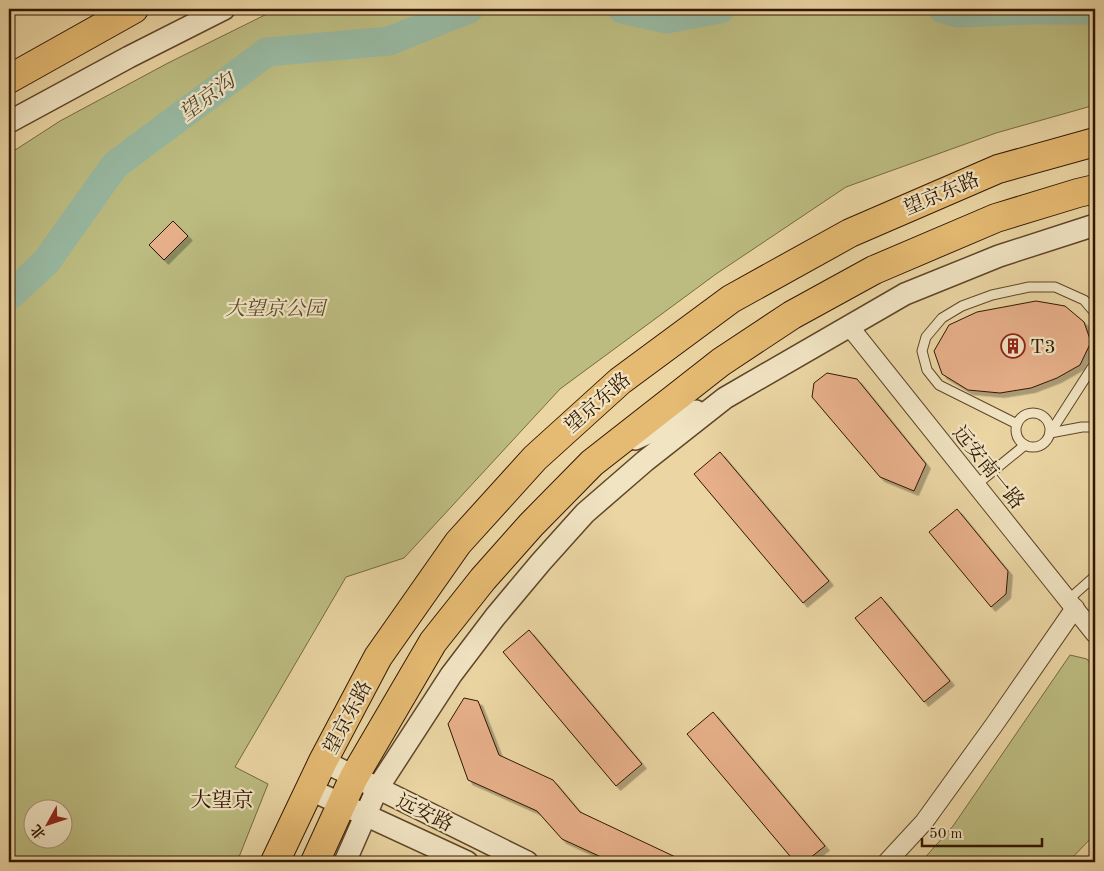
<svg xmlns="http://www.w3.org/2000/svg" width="1104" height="871" viewBox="0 0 1104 871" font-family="'Old Standard TT','Noto Serif SC',serif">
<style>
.green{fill:#bcbc81;stroke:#766a40;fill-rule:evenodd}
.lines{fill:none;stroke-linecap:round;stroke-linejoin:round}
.river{stroke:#98b9a2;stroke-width:29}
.building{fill:#e7b08a;stroke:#311700;filter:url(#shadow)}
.service-casing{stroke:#5f4629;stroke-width:11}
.minor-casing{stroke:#5f4629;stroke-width:20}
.tertiary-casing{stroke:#5f4629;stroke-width:24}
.primary-casing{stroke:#311700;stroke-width:30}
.motorway-casing{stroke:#311700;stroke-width:30}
.service{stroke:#f1e4c3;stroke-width:9}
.minor{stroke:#f1e4c3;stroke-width:18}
.tertiary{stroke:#f1e4c3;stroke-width:21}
.primary{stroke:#e5ba72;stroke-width:28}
.motorway{stroke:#e5ba72;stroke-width:28}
.labels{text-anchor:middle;stroke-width:4.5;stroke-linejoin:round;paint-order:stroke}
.street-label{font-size:20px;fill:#311700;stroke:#f1e4c3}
.park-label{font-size:20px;font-style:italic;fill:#5b4927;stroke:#f1e4c3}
.poi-label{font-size:20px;fill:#311700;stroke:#f1e4c3;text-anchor:start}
.water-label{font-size:21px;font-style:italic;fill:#504831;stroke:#f1e4c3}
.neighbourhood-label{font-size:21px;fill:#311700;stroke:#f1e4c3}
</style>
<defs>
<filter id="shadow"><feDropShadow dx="4.5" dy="4.5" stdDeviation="0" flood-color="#0004"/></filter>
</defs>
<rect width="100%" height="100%" fill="#ead5a3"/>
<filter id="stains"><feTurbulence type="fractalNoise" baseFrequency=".004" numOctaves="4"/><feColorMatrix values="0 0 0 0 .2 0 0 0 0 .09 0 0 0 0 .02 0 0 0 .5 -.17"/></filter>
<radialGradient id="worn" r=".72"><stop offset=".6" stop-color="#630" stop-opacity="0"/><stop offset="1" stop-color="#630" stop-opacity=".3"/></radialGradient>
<g class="green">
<path d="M277 9H1095V105L996 133 846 187 716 274 560 389 404 558 346 577 235 767 268 784 237 862H9V154L60 121 168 63ZM32 808H62V838H32Z"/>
<polygon points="1070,655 1087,659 1095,670 1095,834 1068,862 921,862 953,826"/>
</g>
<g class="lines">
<g class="river">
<polyline points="622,9 667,19 720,9"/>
<polyline points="943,9 958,13 1032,10 1095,10"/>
<polyline points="9,296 46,262 115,165 267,52 389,41 469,9"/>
</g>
</g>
<g class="building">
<polygon points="173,221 188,236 164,260 149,245"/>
<polygon points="1036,301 1065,306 1084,322 1091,342 1080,365 1057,378 1031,388 1000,393 968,390 942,374 934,351 949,325 977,312"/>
<polygon points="827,373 857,379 926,464 914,491 880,477 812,397 814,383"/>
<polygon points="720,452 829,581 803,603 694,474"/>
<polygon points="957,509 1008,571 1006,594 991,607 929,532"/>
<polygon points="881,597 950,681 924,702 855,618"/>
<polygon points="529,630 642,764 616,786 503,652"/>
<polygon points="464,698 478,701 499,755 553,780 580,812 686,862 612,862 562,839 537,811 468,780 448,724"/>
<polygon points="713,712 825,846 805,862 795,862 687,734"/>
</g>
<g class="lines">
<g class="service-casing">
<g id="service">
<circle cx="1033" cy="430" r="17"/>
<polyline points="1017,424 939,385 927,370 922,351 926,337 942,318 962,306 992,295 1029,287 1055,287 1084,300 1095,313"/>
<polyline points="1050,433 1095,363"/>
<polyline points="1050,433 1082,427 1095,427"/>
<polyline points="976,485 1025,445"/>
<polyline points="1095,558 1095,570"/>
<polyline points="1068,600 1095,576"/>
</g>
</g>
<g class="minor-casing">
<g id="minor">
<polyline points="849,326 1095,634"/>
<polyline points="887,862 924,822 994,725 1075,608"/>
</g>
</g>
<g class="tertiary-casing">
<g id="tertiary">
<polyline points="9,122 129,57 224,9"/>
<polyline points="635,439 696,411"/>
<polyline points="323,761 527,862"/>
<polyline points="309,789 467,862"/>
<polyline points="345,862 377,789 451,675 495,617 541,562 585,513 645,461 725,398 905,294 999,256 1095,225"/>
</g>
</g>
<g class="primary-casing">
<g id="primary">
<polyline points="275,862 323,761 378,657 458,543 535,458 620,381 731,299 850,233 998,169 1095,142"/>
<polyline points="315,862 354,777 433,642 483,579 531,525 592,463 721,362 792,315 874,270 996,218 1078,193 1095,189"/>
</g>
</g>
<g class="motorway-casing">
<polyline id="motorway" points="9,79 134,9"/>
</g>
<use href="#service" class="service"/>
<use href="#minor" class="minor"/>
<use href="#tertiary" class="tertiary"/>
<use href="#primary" class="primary"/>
<use href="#motorway" class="motorway"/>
</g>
<defs>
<g id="building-ring" transform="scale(1.25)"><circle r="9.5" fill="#f1e4c3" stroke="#8f2418" stroke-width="1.5"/><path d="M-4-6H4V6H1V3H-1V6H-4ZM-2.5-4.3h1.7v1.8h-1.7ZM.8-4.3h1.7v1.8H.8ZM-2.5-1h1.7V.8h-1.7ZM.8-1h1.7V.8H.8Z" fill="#8f2418"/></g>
</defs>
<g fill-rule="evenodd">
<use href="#building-ring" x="1013" y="346"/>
</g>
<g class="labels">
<g class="street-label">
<text transform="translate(941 193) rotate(-23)" y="7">望京东路</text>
<text transform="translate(597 402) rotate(-41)" y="7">望京东路</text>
<text transform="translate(989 467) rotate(51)" y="7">远安南一路</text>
<text transform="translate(347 717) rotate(-62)" y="7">望京东路</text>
<text transform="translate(425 812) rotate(26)" y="7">远安路</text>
</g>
<g class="park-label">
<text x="275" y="315">大望京公园</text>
</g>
<g class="poi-label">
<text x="1030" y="353">T3</text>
</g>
<g class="water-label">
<text transform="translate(207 97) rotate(-37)" y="7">望京沟</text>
</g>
<g class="neighbourhood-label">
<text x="222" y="807">大望京</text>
</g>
</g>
<rect width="1104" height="871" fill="none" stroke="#ead5a3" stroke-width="30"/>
<rect x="10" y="10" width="1084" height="851" fill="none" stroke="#311700" stroke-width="2.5"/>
<rect x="15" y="15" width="1074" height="841" fill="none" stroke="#311700"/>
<g transform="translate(48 824) rotate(230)"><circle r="24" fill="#f1e4c3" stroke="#a49275"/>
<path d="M0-4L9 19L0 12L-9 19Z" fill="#8f2418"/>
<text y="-8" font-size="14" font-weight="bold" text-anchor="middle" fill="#311700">北</text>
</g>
<path d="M922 838v8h120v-8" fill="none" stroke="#311700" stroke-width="2.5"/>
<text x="929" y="838" font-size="15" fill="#311700" stroke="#f1e4c3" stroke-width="4" paint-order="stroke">50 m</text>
<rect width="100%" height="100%" filter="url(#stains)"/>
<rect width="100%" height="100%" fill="url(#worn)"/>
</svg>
